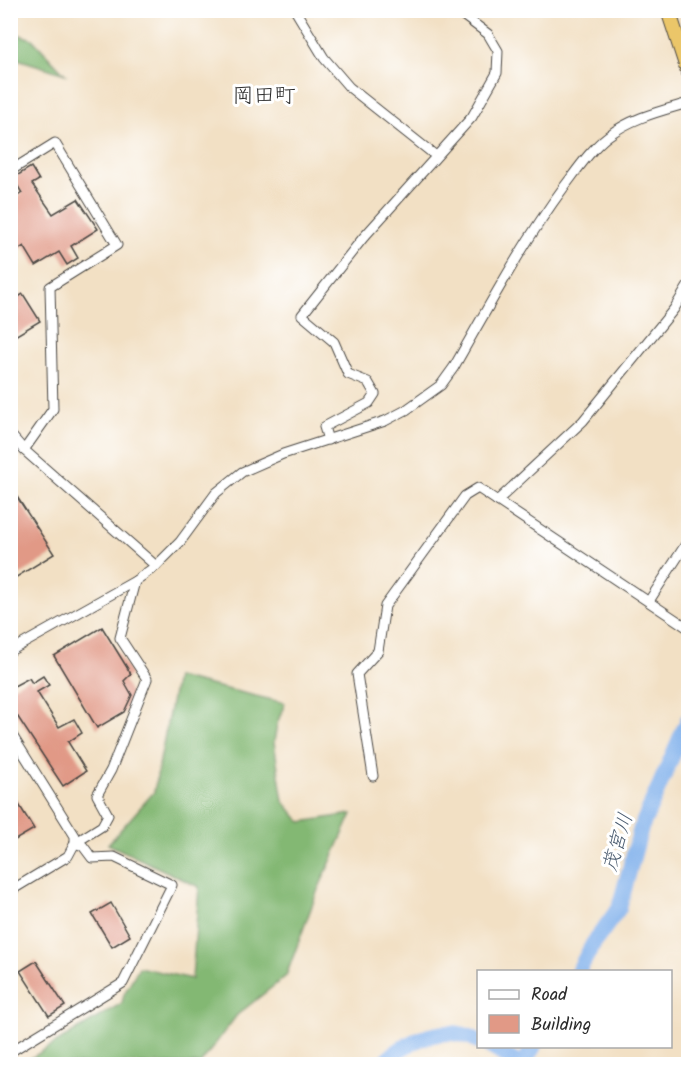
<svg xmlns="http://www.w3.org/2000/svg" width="699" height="1075" viewBox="0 0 699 1075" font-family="Kalam,'Klee One',sans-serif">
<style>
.forest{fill:#83b873;stroke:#57724f;stroke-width:1.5}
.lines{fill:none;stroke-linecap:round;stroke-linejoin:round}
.river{stroke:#80b0eb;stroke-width:16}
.building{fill:#e19986}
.minor-casing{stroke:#494642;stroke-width:11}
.highway-casing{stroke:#494642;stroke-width:16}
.minor{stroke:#fff;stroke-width:9}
.highway{stroke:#ebc669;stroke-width:14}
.labels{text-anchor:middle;stroke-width:6;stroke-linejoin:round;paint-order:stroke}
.water-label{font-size:20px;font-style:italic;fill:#495a6e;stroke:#fff}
.quarter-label{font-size:21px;fill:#2b2b2b;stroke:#fff}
</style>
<rect width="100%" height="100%" fill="#fff"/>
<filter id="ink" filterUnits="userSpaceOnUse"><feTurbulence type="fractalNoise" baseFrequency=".0167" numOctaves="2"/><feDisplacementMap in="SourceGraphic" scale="12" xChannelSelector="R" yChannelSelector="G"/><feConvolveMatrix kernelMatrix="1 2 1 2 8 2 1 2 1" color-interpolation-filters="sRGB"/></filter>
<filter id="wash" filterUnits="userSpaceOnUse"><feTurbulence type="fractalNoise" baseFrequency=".008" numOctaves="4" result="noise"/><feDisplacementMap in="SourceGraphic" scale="24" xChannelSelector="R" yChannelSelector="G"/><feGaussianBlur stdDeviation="1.35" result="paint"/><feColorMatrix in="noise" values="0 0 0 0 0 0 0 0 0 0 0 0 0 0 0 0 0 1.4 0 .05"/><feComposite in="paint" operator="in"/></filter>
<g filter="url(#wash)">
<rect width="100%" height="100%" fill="#f2e0c4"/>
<g class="forest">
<polygon points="11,32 32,39 65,74 11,57"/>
<polygon points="176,677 285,703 277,724 274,742 283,801 301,822 352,814 317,892 286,976 237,1015 200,1064 21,1064 122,1003 124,994 139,967 192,979 199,887 108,844 154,792"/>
</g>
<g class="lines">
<g class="river">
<polyline points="578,972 593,944 619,908 641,828 688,720"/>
<polyline points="489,1046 519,1064"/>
<path d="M383 1064C406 1040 447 1022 478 1041"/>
<polyline points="523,1064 534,1046"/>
</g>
</g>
<g id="blocks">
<g class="building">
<polygon points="31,167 39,180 32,184 53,214 78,199 98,229 71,246 78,258 67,265 59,252 36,266 24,246 10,255 10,201 22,193 13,178"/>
<polygon points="23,294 40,321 10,339 10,302"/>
<polygon points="10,486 54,554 10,581"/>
<polygon points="102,627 131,674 124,681 132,695 124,712 97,728 54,656"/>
<polygon points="43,676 49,685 37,692 59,727 74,719 82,733 68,742 86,771 63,786 10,705 12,687 29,678 32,683"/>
<polygon points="10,790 34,829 10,843"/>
<polygon points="111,903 130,936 112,947 92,914"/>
<polygon points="36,961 65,1006 49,1016 20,971"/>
</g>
</g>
</g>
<g filter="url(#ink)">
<use href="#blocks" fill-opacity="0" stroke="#494642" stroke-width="1.5"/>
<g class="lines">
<g class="minor-casing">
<g id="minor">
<polyline points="295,10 324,58 349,87 436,156"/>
<polyline points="10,171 55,143 117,245 50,287 53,409 24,450"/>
<polyline points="10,434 24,450 156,566"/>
<polyline points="328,440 324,427 369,403 375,394 368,382 348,374 334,342 302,315 363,238 472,117 497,73 498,51 488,34 460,13 459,10"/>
<polyline points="497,501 583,421 674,309 688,286"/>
<polyline points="649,601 688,541"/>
<path d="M10 651 135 581 156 566 180 542 216 493 242 472 283 454 385 421 406 410 441 385 454 367C489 306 522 244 564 187 577 170 591 149 608 136 631 118 661 111 688 103"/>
<polyline points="10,732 75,836 75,843"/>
<polyline points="373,776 357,674 378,651 385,606 465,496 478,488 688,628"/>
<polyline points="10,891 68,856 75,843 102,826 108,815 97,795 111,770 147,679 120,638 135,581"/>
<polyline points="10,1052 123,983 172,885 114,857 92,858 83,846 75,843"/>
</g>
</g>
<g class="highway-casing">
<polyline id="highway" points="668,10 688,71"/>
</g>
<use href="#minor" class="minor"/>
<use href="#highway" class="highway"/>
</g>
</g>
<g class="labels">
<g class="water-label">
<text transform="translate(617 842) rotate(-73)" y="7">茂宮川</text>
</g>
<g class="quarter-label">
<text x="264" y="102">岡田町</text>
</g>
</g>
<rect width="699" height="1075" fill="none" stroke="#fff" stroke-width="36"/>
<rect x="477" y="970" width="195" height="78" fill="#ffffff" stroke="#aaaaaa" stroke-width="1.5"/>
<rect x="489" y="990" width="30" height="9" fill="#ffffff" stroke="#aaaaaa" stroke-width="1.5"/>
<text x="531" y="1000" font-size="18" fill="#2b2b2b">Road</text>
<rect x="489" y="1015" width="30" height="18" fill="#e19986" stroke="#aaaaaa" stroke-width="1.5"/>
<text x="531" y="1030" font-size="18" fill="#2b2b2b">Building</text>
</svg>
